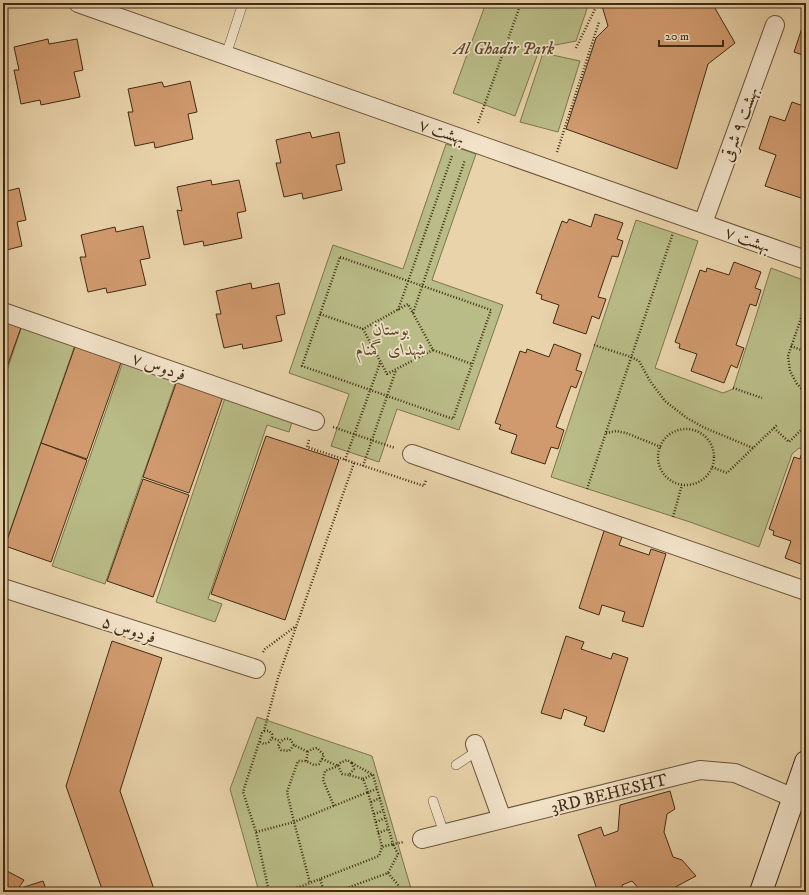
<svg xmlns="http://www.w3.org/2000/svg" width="809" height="895" viewBox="0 0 809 895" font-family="'IM FELL DW Pica',Amiri,serif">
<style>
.green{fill:#b9bc87;stroke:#7d744e}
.building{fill:#d09a6e;stroke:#412b14}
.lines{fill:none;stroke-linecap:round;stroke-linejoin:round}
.lane-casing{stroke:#6b553a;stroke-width:10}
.street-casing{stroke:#6b553a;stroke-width:20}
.secondary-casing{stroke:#412b14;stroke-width:24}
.path{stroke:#412b14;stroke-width:2.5;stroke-dasharray:1 2;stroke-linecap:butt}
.lane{stroke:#f1e2c8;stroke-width:9}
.street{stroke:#f1e2c8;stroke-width:18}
.secondary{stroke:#f1e2c8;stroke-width:22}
.labels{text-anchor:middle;stroke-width:3.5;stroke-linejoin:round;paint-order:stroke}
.park-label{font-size:17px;font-style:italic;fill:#59482b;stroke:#f1e2c8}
.street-label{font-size:17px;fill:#412b14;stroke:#f1e2c8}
</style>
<rect width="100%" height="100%" fill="#e9d3aa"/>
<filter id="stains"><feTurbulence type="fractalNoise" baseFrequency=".005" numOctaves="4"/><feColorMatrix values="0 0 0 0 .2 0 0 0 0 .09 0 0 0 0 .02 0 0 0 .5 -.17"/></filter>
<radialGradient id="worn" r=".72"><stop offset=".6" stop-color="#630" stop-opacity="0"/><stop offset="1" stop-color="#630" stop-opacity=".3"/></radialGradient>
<g class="green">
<polygon points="486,3 589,3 576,41 540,48 515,116 453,93"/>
<polygon points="543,53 580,61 558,132 520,122"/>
<polygon points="446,144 476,154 432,280 503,305 459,430 397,409 379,462 331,446 349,394 289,373 333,245 403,269"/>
<polygon points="636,220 698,241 655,368 723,393 733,389 771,268 806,281 806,450 799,448 792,454 759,547 690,522 551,477"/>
<polygon points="24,320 77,339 4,548 3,382"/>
<polygon points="125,356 178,375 105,584 52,566"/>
<polygon points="228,389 295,412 289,432 267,425 208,599 222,604 215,622 156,602"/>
<polygon points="257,717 372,756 412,892 259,892 230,789"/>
</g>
<g class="building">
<polygon points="608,3 712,3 735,43 708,64 677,169 566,129 596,38 608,26 602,6"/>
<polygon points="805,19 806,19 806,56 794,52"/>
<polygon points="48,39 49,44 77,39 83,70 74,72 80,97 41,105 40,100 21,104 14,70 19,70 14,47"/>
<polygon points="190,81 197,112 188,114 193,139 155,148 154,142 135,146 128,112 133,112 128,89 162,82 164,87"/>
<polygon points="792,102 806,107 806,183 801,198 765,186 776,155 759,149 770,116 785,121"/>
<polygon points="310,132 312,138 339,132 345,163 336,165 342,190 303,199 302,193 284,197 276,163 281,163 276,140"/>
<polygon points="211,180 212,185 239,180 246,211 237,213 242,238 204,246 203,241 184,245 177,210 182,211 177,187"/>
<polygon points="19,188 26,220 17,222 22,246 3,251 3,192"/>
<polygon points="595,214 623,223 617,239 623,241 618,257 612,256 598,297 606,299 599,319 592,316 586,334 553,323 559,305 541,299 542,295 536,293 562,221 567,223 569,219 591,227"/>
<polygon points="143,226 150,258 140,260 146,285 107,293 106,288 88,292 80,257 86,257 81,235 115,227 116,232"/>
<polygon points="734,262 761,272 755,288 761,290 756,306 750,304 736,345 744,348 737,368 731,365 724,383 691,371 697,354 679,348 680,344 675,342 700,270 706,272 707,268 729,275"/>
<polygon points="251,283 252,289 279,283 285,314 276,316 282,341 243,349 242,344 224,348 216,314 221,314 216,291"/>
<polygon points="3,315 23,322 3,378"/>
<polygon points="77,341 123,357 87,459 41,443"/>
<polygon points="554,344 581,354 576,370 582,372 576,388 571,386 556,427 564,430 558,449 551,447 545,464 511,453 517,435 499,429 501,425 495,423 520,351 526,353 527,349 549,357"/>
<polygon points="179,375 225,391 189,493 143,477"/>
<polygon points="266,436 339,460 285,620 211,594"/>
<polygon points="41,443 87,460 51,562 5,546"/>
<polygon points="801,455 806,457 806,566 785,558 791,541 773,535 774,531 769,529 794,457 800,459"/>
<polygon points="143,479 189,495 153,597 107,581"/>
<polygon points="604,531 622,537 619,545 649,555 651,549 666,554 643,627 622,621 625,612 602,605 599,615 579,608"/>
<polygon points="566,636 584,642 581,649 611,659 613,653 628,658 604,732 584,725 587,717 564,709 561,719 541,713"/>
<polygon points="112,641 162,658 120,791 155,892 103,892 66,786"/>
<polygon points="670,791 675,809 667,814 664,832 673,857 682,860 696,876 666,892 642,892 632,881 622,885 624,892 598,892 578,835 601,827 604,836 618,831 620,805"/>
<polygon points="5,870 24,880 18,889 43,881 47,892 3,892 3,874"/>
</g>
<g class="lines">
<g class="lane-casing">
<g id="lane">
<polyline points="226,55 243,3"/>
<polyline points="456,765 477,751"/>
<polyline points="433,801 444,833"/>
</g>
</g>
<g class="street-casing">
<g id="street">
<polyline points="78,3 806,260"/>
<polyline points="703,223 775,25"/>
<polyline points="3,312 315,421"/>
<polyline points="412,454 806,591"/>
<polyline points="3,588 256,669"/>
<polyline points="475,744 502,819"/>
<polyline points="422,839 700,770 735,773 806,803"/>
</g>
</g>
<g class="secondary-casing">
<polyline id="secondary" points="761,892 806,762"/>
</g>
<g class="path">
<polyline points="576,48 598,3"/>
<polyline points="478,123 521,3"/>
<polyline points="557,152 599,22"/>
<polygon points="340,257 491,310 453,419 302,366"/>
<polyline points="806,304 788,356 790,371 797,384 806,393"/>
<polyline points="398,310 452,156"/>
<polyline points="413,313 465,160"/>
<polyline points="320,314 363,329"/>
<polyline points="594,345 631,357 639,361 650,381 665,401 687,418 705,428 753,448"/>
<polyline points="791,346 806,352"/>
<polyline points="433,350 387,374 363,329 408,304 433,350 472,364"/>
<polyline points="733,388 762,398"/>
<polyline points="333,427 395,448"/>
<polyline points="774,428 789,442 806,425"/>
<circle cx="686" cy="457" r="28"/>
<polyline points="606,433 616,431 626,433 661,447"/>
<polyline points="309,440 307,447 424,486 426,480"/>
<polyline points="345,460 380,363"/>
<polyline points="363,466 396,370"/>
<polyline points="712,467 727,473 778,424"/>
<polyline points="587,489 673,233"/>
<polyline points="673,517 682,485"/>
<polyline points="263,652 265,649 296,626"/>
<polyline points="264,731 269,731 272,734 272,738"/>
<polyline points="260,742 264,744 269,742 272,738 280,741"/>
<path d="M294 745 290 739C284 738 281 740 278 746L281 750 289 751 294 745 308 752"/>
<polyline points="322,759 338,766 340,763 347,760 352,763"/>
<polyline points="306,761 308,752 312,749 317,748 324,755 319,764 314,765 306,761 298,761 287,792 294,822 310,883"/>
<polygon points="352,763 373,775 377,789 368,792 363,779 349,775 354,769"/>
<polyline points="363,779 372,775"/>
<polyline points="377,789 393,844 404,842"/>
<polyline points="371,802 380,798"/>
<polyline points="334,806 323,780 325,771 338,766 342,774 349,775"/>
<polyline points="374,814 383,811"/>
<polyline points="376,822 385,818"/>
<polyline points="256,832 294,822 368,792 382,847"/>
<polyline points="378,833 389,829"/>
<polyline points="388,873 399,886 400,892"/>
<polyline points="269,892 256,832 243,792 262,733 264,731 278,678 354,463"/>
<path d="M274 892 276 890C290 892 307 884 320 879"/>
<polyline points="324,892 320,879 379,856 382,847 393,844 398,854 388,873 336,892"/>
</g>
<use href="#lane" class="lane"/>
<use href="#street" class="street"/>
<use href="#secondary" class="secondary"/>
</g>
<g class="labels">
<g class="park-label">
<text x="504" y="54">Al Ghadir Park</text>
<text x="391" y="335">بوستان<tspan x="391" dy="20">شهدای گمنام</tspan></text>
</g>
<g class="street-label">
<text transform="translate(739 124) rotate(-70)" y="6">بهشت ۹ شرقی</text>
<text transform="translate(442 131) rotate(19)" y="6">بهشت ۷</text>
<text transform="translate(748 239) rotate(20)" y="6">بهشت ۷</text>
<text transform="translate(159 366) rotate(19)" y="6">فردوس ۷</text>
<text transform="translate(129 629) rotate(18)" y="6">فردوس ۵</text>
<text transform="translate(609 793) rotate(-14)" y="6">3RD BEHESHT</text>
</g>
</g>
<rect width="809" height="895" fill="none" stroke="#e9d3aa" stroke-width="16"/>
<rect x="4" y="4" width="801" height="887" fill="none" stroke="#412b14" stroke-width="2"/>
<rect x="8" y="8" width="793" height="879" fill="none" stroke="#412b14"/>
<path d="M659 40v6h64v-6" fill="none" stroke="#412b14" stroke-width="2"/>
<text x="665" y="40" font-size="12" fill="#412b14" stroke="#f1e2c8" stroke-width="3" paint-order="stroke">20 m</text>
<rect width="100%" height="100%" filter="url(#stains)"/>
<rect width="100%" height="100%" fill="url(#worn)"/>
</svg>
